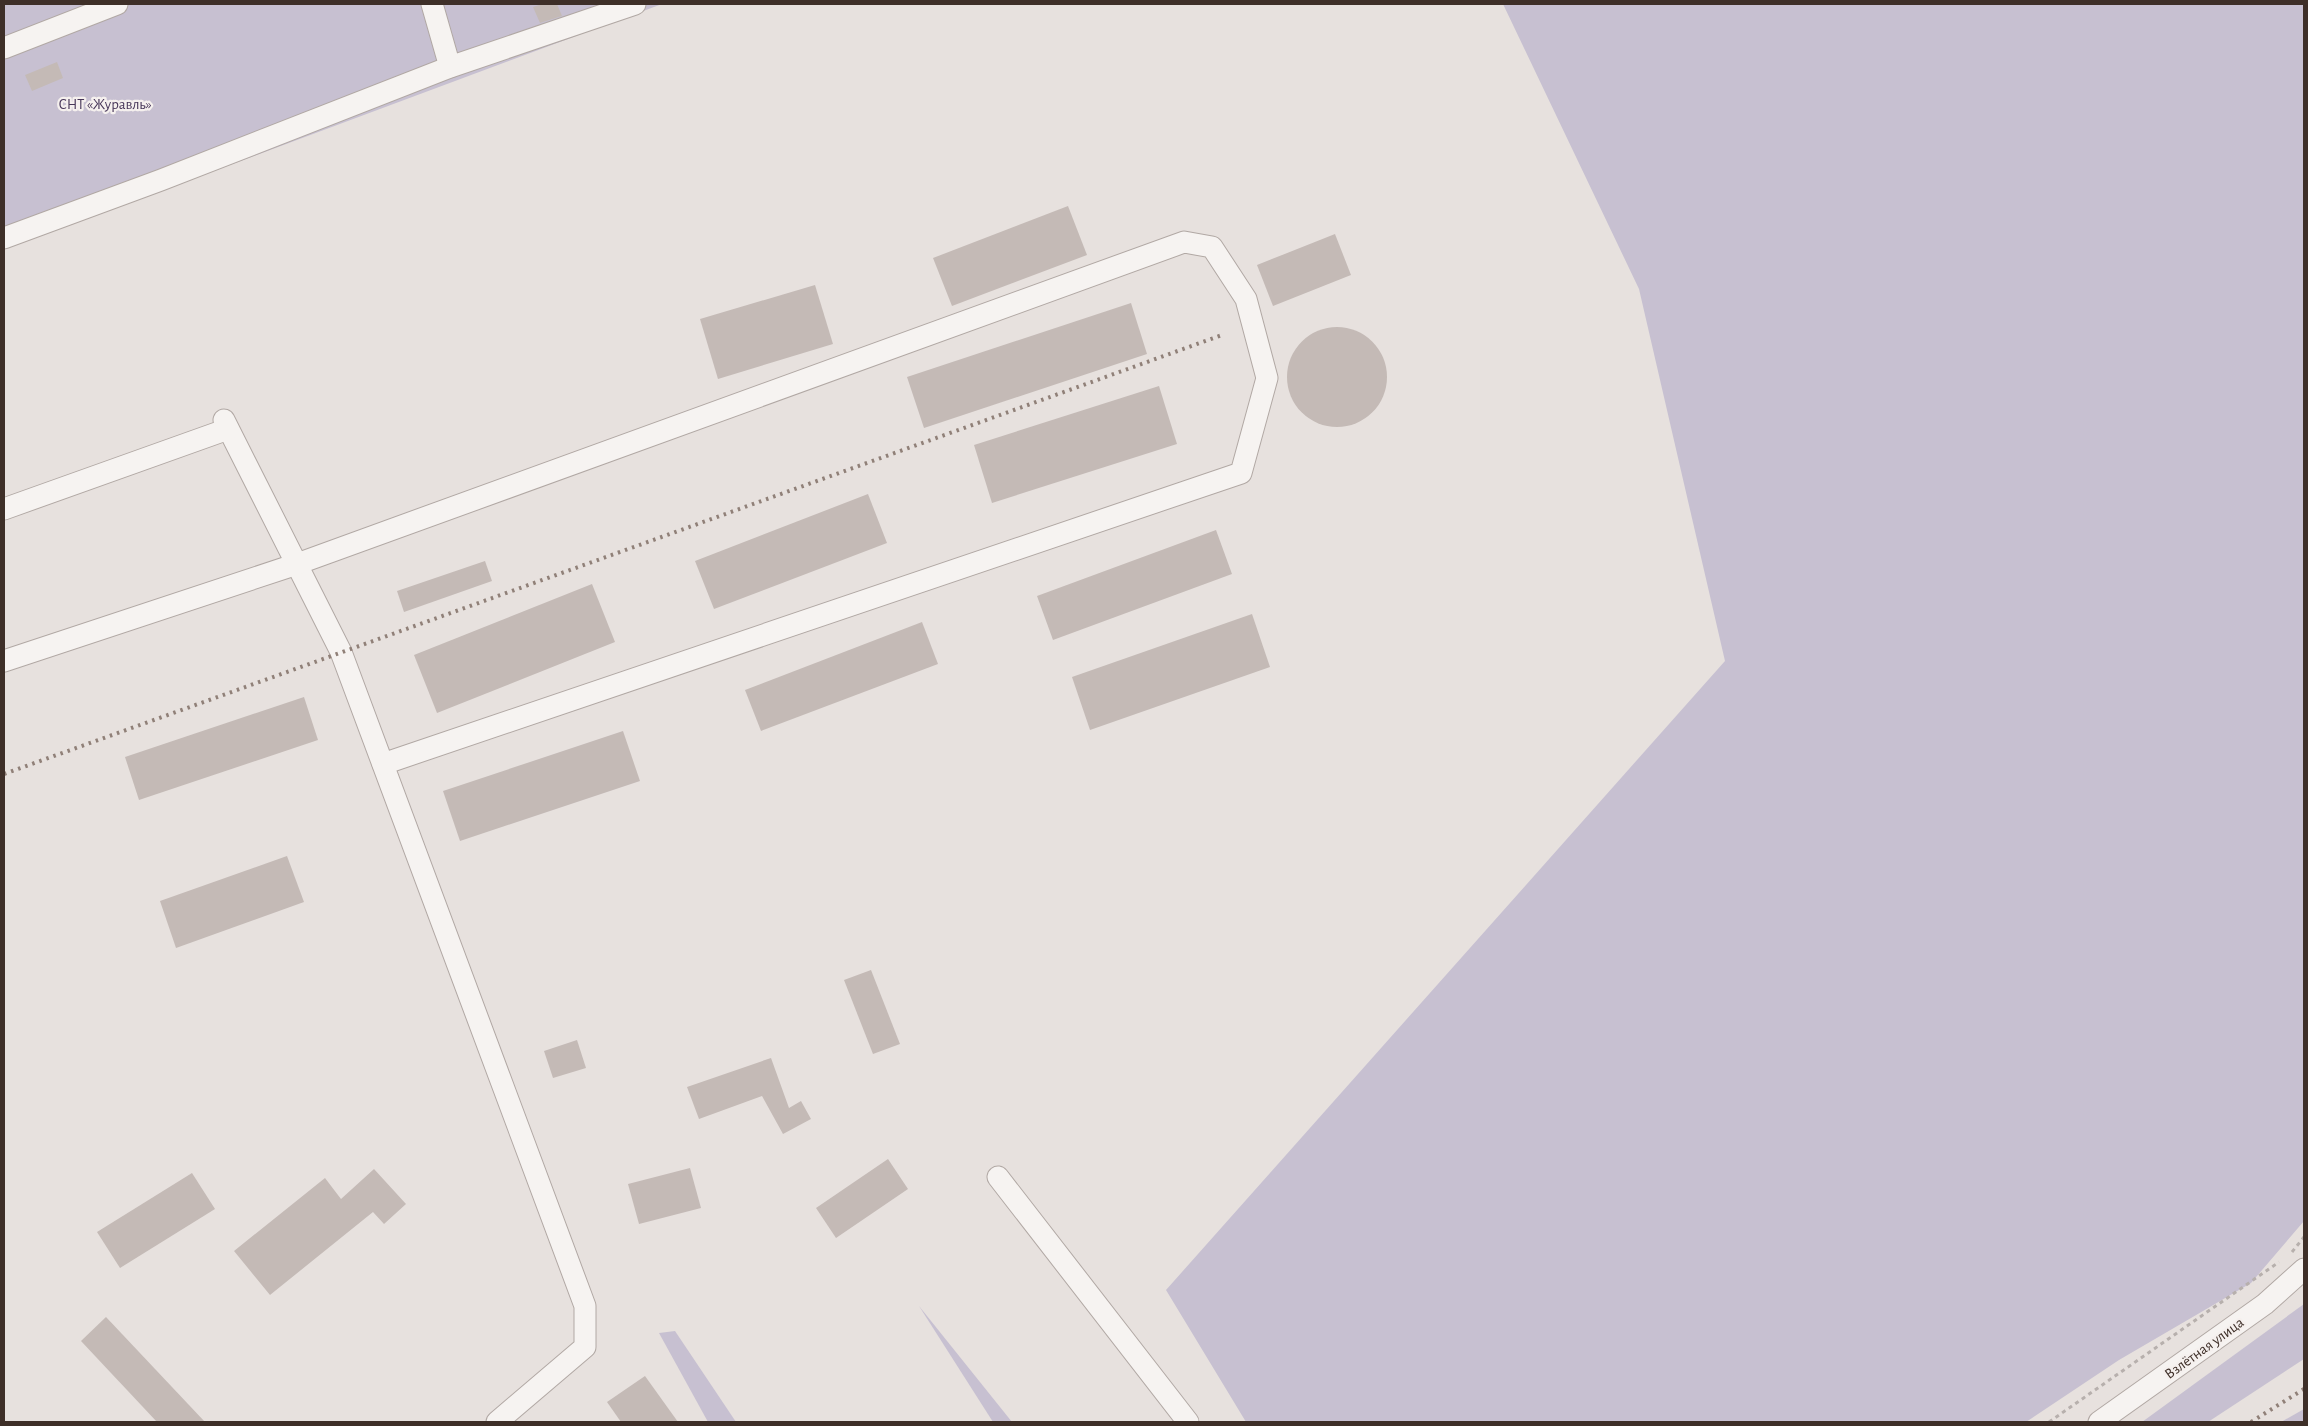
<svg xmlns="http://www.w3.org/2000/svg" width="2308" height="1426" viewBox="0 0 2308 1426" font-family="'Alegreya Sans',sans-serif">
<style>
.green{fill:#c7c0d1}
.building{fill:#c4bab6}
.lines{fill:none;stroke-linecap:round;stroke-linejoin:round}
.minor-casing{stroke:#b1a8a4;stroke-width:23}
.path{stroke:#b7b0ad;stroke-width:3;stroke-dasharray:4 4;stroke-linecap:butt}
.minor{stroke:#f6f3f1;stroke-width:21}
.rail{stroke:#908078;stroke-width:4;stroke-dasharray:2.5 5;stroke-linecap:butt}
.labels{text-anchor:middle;stroke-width:4.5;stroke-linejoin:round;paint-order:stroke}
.park-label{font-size:15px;fill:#473659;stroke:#f5f0ee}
.street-label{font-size:15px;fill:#3e2f28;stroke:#f5f0ee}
</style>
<rect width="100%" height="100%" fill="#e7e1de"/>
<g class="green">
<polygon points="4,4 662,4 4,249"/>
<polygon points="1503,4 2304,4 2304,1221 2251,1283 2119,1360 2026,1422 1246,1422 1166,1290 1725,661 1639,289"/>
<polygon points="2304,1304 2304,1359 2208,1422 2142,1422"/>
<polygon points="919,1306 1012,1422 993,1422"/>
<polygon points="675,1331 736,1422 708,1422 659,1333"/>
<polygon points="2304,1409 2304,1422 2281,1422"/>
</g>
<g class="building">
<polygon points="542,4 557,4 562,16 540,23 533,7"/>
<polygon points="57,62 63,78 32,91 25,75"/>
<polygon points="1068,206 1087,255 952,306 933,258"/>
<polygon points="1335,234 1351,275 1273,306 1257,265"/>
<polygon points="815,285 833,344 718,379 700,319"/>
<polygon points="1131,303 1147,354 924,428 907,377"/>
<circle cx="1337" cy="377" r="50"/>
<polygon points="1159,386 1177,444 992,503 974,445"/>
<polygon points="868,494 887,543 714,609 695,561"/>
<polygon points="1216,530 1232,574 1053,640 1037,596"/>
<polygon points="485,561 492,581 404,612 397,591"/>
<polygon points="592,584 615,642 437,713 414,655"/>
<polygon points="1252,614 1270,667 1090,730 1072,677"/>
<polygon points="922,622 938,664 761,731 745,690"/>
<polygon points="304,697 318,740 139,800 125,757"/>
<polygon points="623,731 640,781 460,841 443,791"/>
<polygon points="287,856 304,902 176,948 160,901"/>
<polygon points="871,970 900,1044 873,1054 844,980"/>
<polygon points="577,1040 586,1068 553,1078 544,1051"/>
<polygon points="771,1058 789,1108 801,1101 811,1119 783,1134 762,1096 699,1119 687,1087"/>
<polygon points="888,1159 908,1189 836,1238 816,1208"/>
<polygon points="690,1168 701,1208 639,1224 628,1184"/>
<polygon points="374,1169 406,1204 384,1224 373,1212 270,1295 234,1251 325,1178 341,1199"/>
<polygon points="192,1173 215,1209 120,1268 97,1232"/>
<polygon points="106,1317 205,1422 157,1422 81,1341"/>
<polygon points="645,1376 678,1422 621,1422 607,1402"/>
</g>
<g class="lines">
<g class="minor-casing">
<g id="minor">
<polyline points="432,4 450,67"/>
<polyline points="4,48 117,4"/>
<polyline points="4,238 161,180 450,67 635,4"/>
<polyline points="224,420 341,652 585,1306 585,1347 497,1422"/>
<polyline points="4,509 228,429"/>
<polyline points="4,661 297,564 1184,242 1212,247 1246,299 1267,378 1241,473 383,764"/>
<polyline points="998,1177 1188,1422"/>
<polyline points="2099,1422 2265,1304 2304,1269"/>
</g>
</g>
<g class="path">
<polyline points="2292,1252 2304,1237"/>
<polyline points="2049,1422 2279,1262"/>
</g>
<use href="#minor" class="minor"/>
<g class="rail">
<polyline points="4,774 1222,335"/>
<polyline points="2251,1422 2304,1389"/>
</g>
</g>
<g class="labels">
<g class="park-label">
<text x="105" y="109">СНТ «Журавль»</text>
</g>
<g class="street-label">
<text transform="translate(2204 1348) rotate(-36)" y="5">Взлётная улица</text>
</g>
</g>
<rect width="2308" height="1426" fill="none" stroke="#3e2f28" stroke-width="10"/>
</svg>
